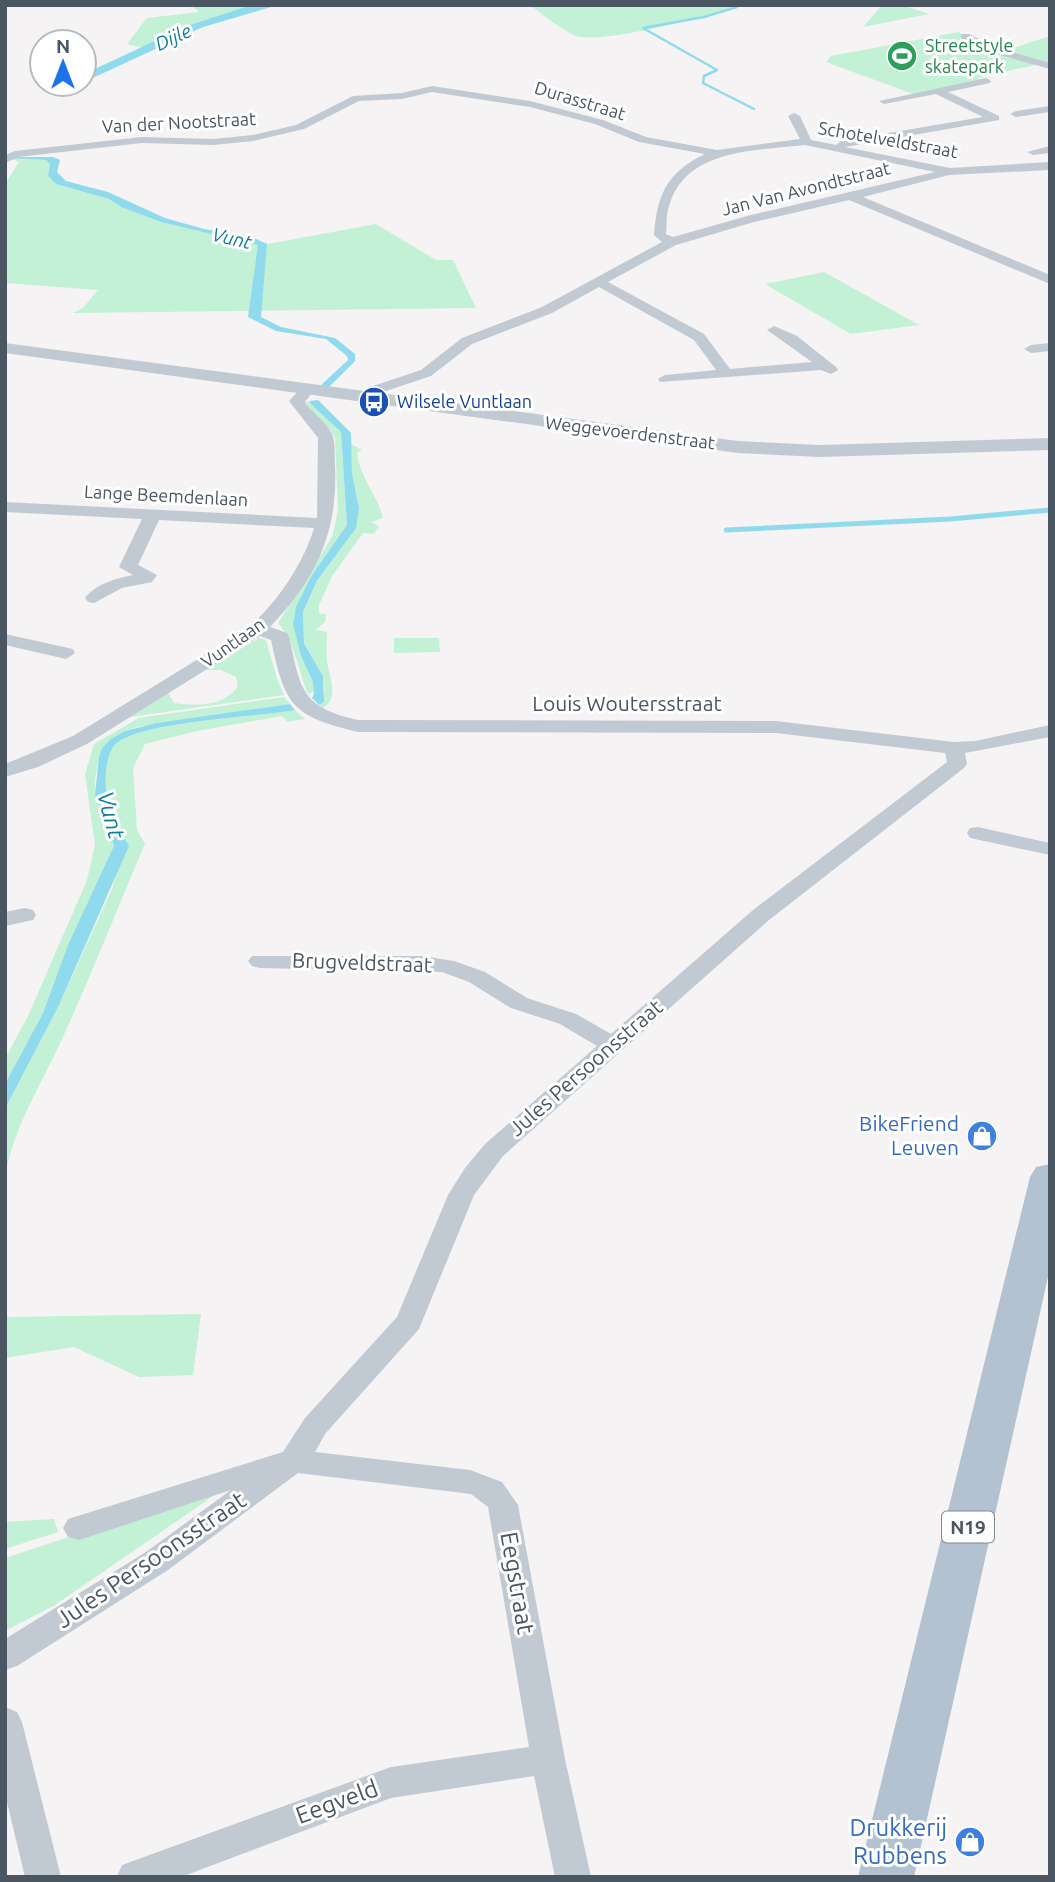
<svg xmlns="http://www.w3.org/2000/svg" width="1055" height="1882" viewBox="0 0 1055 1882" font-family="Ubuntu,sans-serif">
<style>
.green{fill:#c3f1d5}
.water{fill:#90daee}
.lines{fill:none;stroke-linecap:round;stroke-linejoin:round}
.stream-far1{stroke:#90daee;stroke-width:2.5}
.stream{stroke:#90daee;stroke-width:5}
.minor{fill:#c1cad2;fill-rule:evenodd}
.tertiary{fill:#c1cad2;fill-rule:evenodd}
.primary{fill:#b3c2d1;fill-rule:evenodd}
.labels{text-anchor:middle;stroke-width:6;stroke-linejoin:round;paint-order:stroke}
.far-leisure-label{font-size:18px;fill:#27864d;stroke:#fff;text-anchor:start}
.far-street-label{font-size:18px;fill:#4a5661;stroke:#fff}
.far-transit-label{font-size:18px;fill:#164399;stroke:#fff;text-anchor:start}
.far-water-label{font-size:19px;font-style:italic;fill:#0c7c9b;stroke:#fff}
.shield{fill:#fff;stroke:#808990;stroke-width:2}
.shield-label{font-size:19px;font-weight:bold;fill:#4a5661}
.street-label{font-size:21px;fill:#4a5661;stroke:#fff}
.shop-label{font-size:21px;fill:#366cbe;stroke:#fff;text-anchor:end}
.water-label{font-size:23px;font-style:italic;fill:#0c7c9b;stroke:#fff}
.near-street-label{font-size:24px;fill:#4a5661;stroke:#fff}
.near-shop-label{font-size:24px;fill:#366cbe;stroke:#fff;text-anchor:end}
</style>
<rect width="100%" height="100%" fill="#f5f3f3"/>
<g class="green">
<polygon points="191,5 251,5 187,26 143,48 127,44 147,18 199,12"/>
<path d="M530 5H738C705 18 613 41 580 37 567 35 541 13 530 5Z"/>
<polygon points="882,5 902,5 929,14 863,27"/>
<polygon points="959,32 968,40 1039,64 977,78 984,80 913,94 826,62 831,56"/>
<polygon points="1050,36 1050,63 1001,52"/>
<polygon points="10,158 46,160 50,163 48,176 56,184 109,199 121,207 161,222 262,245 376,224 436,260 453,260 476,308 73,313 83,308 98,290 5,283 5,184 19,162"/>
<polygon points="824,272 919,325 851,334 765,284"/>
<path d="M310 401 341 432 347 525 312 575 294 618 301 656 315 687V691L308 694C298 670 295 642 278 623L332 537 335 525 338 510 335 438C329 423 312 416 306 402Z"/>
<path d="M351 444 362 450 357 452C359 476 377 494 383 518L371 522 379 526 374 534 363 533 332 576 319 605V614H326L325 622 315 630 327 632C327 641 326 651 327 661 329 677 340 697 323 708L319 705 325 692 323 676 304 642 303 612 317 582 345 543 359 508 352 474Z"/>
<path d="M259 638 266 640 277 679 284 695 130 717 168 693 174 703C196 706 224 707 238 686L236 677 221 670H205Z"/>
<polygon points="394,638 439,638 440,652 394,653"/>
<path d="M284 697 290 704 137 727 125 731 102 748C100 758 96 769 95 781 94 803 106 825 114 846L112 852 68 946 43 1013 5 1084V1059L29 1014 87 880 95 845 85 774 94 744 139 718Z"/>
<path d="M295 710 305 719 287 722 282 716 197 731 145 744 133 768 137 830 145 844C118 906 94 969 66 1030 45 1079 14 1123 5 1177V1109L59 1005 112 889 122 856 129 846C126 839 120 835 117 829 111 817 107 801 106 788 105 776 106 756 114 746 134 721 259 717 295 710Z"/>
<polygon points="201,1314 193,1375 139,1377 74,1347 5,1358 5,1317"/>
<polygon points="232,1483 55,1605 5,1631 5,1558"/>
<polygon points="54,1519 58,1532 5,1549 5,1522"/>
</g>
<g class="water">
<polygon points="251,5 278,5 203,27 84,82 84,74 187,26"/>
<polygon points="13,157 53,157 60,160 57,172 66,181 108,192 165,218 204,229 252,237 267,244 261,317 281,327 335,338 355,354 355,361 328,388 319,387 348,360 347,356 326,339 276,331 248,317 258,245 161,222 121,207 109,199 56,184 48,176 50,164 46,160 10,158"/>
<polygon points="318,400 351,433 352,474 359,508 356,528 317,581 303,612 304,643 323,676 324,702 319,705 312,698 314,694 313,682 301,656 293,624 296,607 312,575 347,525 341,432 310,403 310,401"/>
<path d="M290 704 295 710C259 717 134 721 114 746 106 756 105 776 106 788 107 801 111 817 117 829 120 835 126 839 129 846L59 1005 5 1109V1084L43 1013 68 945 114 846 95 795 99 757 102 748 111 739 125 731 157 723Z"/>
</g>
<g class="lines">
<polyline class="stream-far1" points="729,5 737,7 704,17 643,28 717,70 704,76 703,83 754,109"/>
<polyline class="stream" points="726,530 950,519 1050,510"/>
<g class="minor">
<polygon points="961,34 969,34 994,47 1050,63 1050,69 986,51 961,38"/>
<path d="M986 78 991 81 990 83 948 92 999 116V120L845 147 950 168 1050 162V170L949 175 863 197 1050 275V284L849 200 754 222 676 245 608 282 704 334 730 369 812 362 767 330 774 326 797 336 836 367 838 370 831 374 821 370 660 382 658 379 665 375 716 370 694 340 599 287 552 313 472 344 431 376 383 392 368 400H358L355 397 373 386 421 370 462 338 542 307 662 242 654 235C657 195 667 172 705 154L639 142 595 124 530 107 432 92 402 99 359 101 304 129 253 141 213 145 142 143 18 157 5 163V155L15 151 142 137 213 139 253 135 296 125 353 96 402 93 432 86 530 101 603 120 646 137 717 150 800 139 788 116 794 113 800 116 811 140 836 145 841 141 983 117 936 94 884 104 879 101ZM805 145 935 172 751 215 673 237 666 234C667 225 666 214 669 206 686 148 756 151 805 145Z"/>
<polygon points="1050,106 1050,112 1016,117 1010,114 1016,111"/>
<polygon points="1050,146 1050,153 1033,155 1027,152"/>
<polygon points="1050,343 1050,351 1031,353 1024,349 1031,345"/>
<path d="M308 385 315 389 305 402 307 405C315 415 326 422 332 434 336 443 334 456 335 466 338 533 316 579 270 627L287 633 289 637C301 690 301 707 358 720L776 721 954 742 975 741 1050 725V737L965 753 967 764 964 768 769 920 503 1156 474 1195 419 1329 325 1434 315 1452 470 1470 502 1482 518 1505 565 1759 591 1877H555L534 1776 391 1798 181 1877H117L122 1865 391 1767 529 1747 488 1507 471 1494 298 1473 168 1570 17 1666 5 1670V1639L146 1552 231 1490 79 1540 68 1537 63 1528 68 1519 283 1452 305 1418 397 1317 448 1195 465 1168 485 1144 597 1046 560 1024 511 1008 469 982 442 972 260 968 252 966 248 961 252 956H422L454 961 485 972 527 998 576 1014 611 1034 753 910 947 762 945 753 776 733 358 732C292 716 285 706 271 640L260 636 87 744 38 767 5 777V764L73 736 247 629C276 604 303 565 314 528L159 520 138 565 157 575 152 582 122 588 94 603 88 602 85 598C97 583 115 579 133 575L119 567 142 519 5 512V502L317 518 318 438 289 401 303 386Z"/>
<polygon points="5,634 73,649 75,653 66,659 5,645"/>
<polygon points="978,827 1050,843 1050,855 970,838 967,833 970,828"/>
<polygon points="25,908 33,910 36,915 33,920 5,926 5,912"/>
<polygon points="5,1707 17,1712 22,1722 61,1877 25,1877 5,1794"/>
</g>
<polygon class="tertiary" points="5,343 738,441 820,445 1050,438 1050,450 820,457 738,453 5,353"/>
<polygon class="primary" points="1050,1164 1050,1268 914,1877 858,1877 1030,1177 1036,1167"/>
</g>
<defs>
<g id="stadium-disc" transform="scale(1.575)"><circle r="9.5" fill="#2e9e5b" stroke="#fff"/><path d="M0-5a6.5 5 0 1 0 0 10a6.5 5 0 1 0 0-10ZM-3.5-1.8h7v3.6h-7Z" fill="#fff"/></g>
<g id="bus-disc" transform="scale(1.575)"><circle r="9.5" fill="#1a4fb4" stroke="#fff"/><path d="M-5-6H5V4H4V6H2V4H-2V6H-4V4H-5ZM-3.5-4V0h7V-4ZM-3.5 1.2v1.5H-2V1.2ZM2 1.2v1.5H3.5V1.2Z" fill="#fff"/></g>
<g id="shop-disc" transform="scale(1.575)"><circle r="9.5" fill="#3f7fe0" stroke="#fff"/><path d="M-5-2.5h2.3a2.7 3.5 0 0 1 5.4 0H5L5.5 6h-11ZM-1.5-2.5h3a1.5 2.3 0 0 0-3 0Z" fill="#fff"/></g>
</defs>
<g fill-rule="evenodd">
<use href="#stadium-disc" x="902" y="56"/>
<use href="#bus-disc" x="374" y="402"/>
<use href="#shop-disc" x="982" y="1136"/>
<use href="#shop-disc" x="970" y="1842"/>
</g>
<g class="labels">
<g class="far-leisure-label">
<text x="925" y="52">Streetstyle<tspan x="925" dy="21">skatepark</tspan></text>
</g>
<g class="far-street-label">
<text transform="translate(580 101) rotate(17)" y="6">Durasstraat</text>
<text transform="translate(179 123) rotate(-3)" y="6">Van der Nootstraat</text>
<text transform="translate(888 140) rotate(10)" y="6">Schotelveldstraat</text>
<text transform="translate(806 189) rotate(-14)" y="6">Jan Van Avondtstraat</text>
<text transform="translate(630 433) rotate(7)" y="6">Weggevoerdenstraat</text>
<text transform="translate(166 496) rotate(3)" y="6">Lange Beemdenlaan</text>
<text transform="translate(233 643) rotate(-35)" y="6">Vuntlaan</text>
</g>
<g class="far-transit-label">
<text x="397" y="408">Wilsele Vuntlaan</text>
</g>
<g class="far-water-label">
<text transform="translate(173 37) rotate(-25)" y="7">Dijle</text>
<text transform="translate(232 238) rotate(13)" y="7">Vunt</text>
</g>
<rect class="shield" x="942" y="1511.5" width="52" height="31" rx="5"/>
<g class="shield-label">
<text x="968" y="1534">N19</text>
</g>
<g class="street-label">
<text x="627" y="711">Louis Woutersstraat</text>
<text transform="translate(362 963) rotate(2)" y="7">Brugveldstraat</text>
<text transform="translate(586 1068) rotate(-41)" y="7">Jules Persoonsstraat</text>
</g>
<g class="shop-label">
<text x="959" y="1131">BikeFriend<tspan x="959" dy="24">Leuven</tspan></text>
</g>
<g class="water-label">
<text transform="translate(111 815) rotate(75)" y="8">Vunt</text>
</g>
<g class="near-street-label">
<text transform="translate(151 1560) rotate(-34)" y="8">Jules Persoonsstraat</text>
<text transform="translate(517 1583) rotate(80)" y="8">Eegstraat</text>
<text transform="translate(337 1802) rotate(-20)" y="8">Eegveld</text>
</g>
<g class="near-shop-label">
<text x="947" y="1836">Drukkerij<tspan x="947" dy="28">Rubbens</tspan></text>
</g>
</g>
<rect width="1055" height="1882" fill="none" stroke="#4a5661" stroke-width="14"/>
<g transform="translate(63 63)"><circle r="33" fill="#ffffff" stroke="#b7bbc0" stroke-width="2"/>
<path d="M0-5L12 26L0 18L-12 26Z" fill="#1a73e8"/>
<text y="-10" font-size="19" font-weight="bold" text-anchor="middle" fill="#4a5661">N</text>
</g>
</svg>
